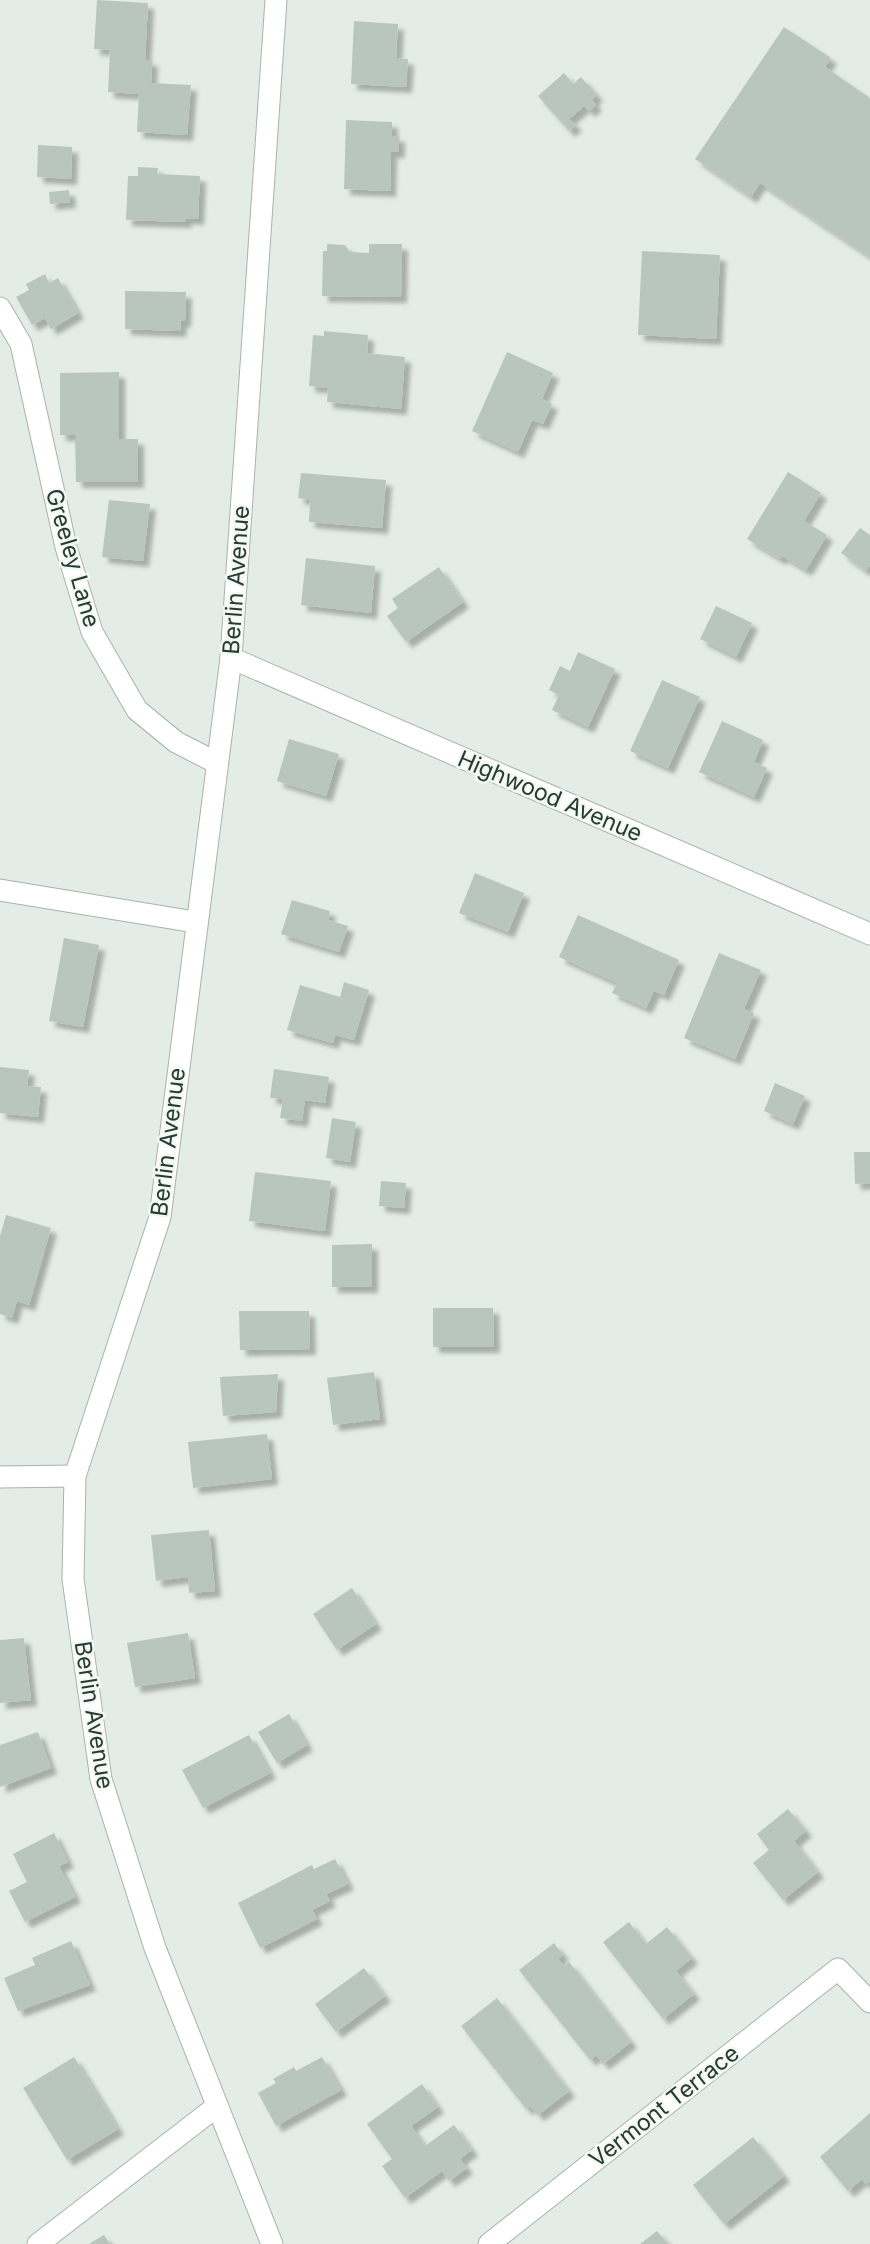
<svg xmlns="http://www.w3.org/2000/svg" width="870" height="2244" viewBox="0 0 870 2244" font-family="Inter,sans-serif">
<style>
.building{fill:#b9c6bf;filter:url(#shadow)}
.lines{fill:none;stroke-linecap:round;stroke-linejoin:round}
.minor-casing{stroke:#a7b3ad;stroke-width:23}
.minor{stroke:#fff;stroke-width:21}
.labels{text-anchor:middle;stroke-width:5;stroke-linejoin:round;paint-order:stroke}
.street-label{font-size:23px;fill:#253b32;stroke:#f4f8f5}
</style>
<defs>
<filter id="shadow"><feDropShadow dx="6" dy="6" stdDeviation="2" flood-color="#0004"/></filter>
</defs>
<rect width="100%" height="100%" fill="#e4ece7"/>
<g class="building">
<polygon points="97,0 148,3 145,60 152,60 151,83 191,85 187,135 137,132 139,94 108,92 110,50 94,49"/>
<polygon points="354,21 398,24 396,58 408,59 406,87 351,84"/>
<polygon points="784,27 831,58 825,67 870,98 870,257 760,183 751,197 695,159"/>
<polygon points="564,73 573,84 581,77 597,95 592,100 596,105 589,111 584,106 569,119 576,125 569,131 538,96"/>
<polygon points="346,120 392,122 392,136 399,136 399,152 391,152 390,191 344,189"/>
<polygon points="38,145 72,147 71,179 37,177"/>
<polygon points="138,167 158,168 157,174 200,176 198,219 185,218 186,222 126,220 128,176 138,176"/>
<polygon points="69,190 70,202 50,204 49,192"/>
<polygon points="327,244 345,245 350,252 369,253 369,244 402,244 401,297 322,296 323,251 327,251"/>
<polygon points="642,251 720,255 716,339 638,335"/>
<polygon points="45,274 49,283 58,278 78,313 51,329 45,318 32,325 16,297 29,290 26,284"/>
<polygon points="125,291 186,292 185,321 181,321 180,331 125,329"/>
<polygon points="324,331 368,335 367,353 405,357 401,409 327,402 328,388 309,386 313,335 324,336"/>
<polygon points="507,352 553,373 542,399 552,404 543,424 532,420 518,452 472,431"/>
<polygon points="119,372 119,439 138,439 138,482 76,482 75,435 60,435 60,373"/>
<polygon points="788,472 821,493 804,521 827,535 806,570 782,556 780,559 747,539"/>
<polygon points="301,473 386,480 382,528 309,522 310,500 298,498"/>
<polygon points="109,500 150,504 143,561 102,557"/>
<polygon points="860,528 870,535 870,565 866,571 841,553"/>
<polygon points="306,558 375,566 371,613 301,605"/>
<polygon points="439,567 463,602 406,642 387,616 398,608 392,599"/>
<polygon points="716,606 752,623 736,657 700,639"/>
<polygon points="578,652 615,669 588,727 552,710 559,695 549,690 560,666 570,671"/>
<polygon points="662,680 700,697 668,768 630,751"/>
<polygon points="722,721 763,740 754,762 767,768 754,797 699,772"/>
<polygon points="289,739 339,754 326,796 277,781"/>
<polygon points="475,873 524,893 508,932 459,913"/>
<polygon points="292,900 330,911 328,920 348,926 339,952 281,934"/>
<polygon points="578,915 679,960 664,995 654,991 646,1008 612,993 617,983 559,957"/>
<polygon points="64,938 99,945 83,1027 49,1021"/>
<polygon points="719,953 761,970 744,1009 754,1013 735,1059 684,1038"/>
<polygon points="344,982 369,990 354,1040 335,1035 333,1043 287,1030 300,985 340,997"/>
<polygon points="0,1067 29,1070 27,1086 41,1087 38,1117 0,1113"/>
<polygon points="274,1069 329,1077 325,1103 305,1100 302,1121 280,1118 283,1099 270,1098"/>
<polygon points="775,1083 805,1096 793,1124 764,1111"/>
<polygon points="332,1118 356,1122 350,1162 326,1158"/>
<polygon points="854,1152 870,1152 870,1183 855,1184"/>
<polygon points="255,1172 331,1181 325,1231 249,1221"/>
<polygon points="381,1181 406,1183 404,1208 379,1206"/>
<polygon points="6,1215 51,1228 29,1305 17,1301 12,1318 0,1314 0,1236"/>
<polygon points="372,1244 372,1287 332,1287 332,1245"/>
<polygon points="433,1308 493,1308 494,1347 433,1347"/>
<polygon points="239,1311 309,1311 310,1349 240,1350"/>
<polygon points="374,1372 380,1419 333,1425 327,1378"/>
<polygon points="278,1374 276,1412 223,1416 220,1377"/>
<polygon points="267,1434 272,1479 193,1488 188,1442"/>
<polygon points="209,1530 215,1591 189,1593 188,1577 156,1581 151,1535"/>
<polygon points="352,1588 376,1624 337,1650 313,1614"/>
<polygon points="188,1633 195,1678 135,1687 127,1643"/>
<polygon points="24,1638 31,1700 0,1703 0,1640"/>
<polygon points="289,1714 307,1745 277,1763 258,1732"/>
<polygon points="38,1732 51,1768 0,1787 0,1745"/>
<polygon points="249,1735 270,1773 203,1808 182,1770"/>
<polygon points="788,1809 806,1831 794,1841 818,1872 783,1900 753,1863 769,1850 757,1834"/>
<polygon points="54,1833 68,1862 59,1866 75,1897 25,1922 9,1891 27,1882 13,1854"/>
<polygon points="335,1859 348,1884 326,1894 330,1901 312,1910 317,1919 260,1948 238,1903 312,1865 314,1869"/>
<polygon points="629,1922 646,1944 667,1927 692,1958 676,1971 694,1994 663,2019 603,1942"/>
<polygon points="71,1941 90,1985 18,2011 4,1978 35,1965 32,1958"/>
<polygon points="554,1943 563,1955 558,1959 564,1966 569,1962 631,2042 603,2064 596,2055 590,2060 519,1970"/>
<polygon points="364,1968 385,1996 336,2032 315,2004"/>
<polygon points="497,1998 569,2091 538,2115 530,2106 526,2109 461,2026"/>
<polygon points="74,2057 118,2129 67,2160 23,2088"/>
<polygon points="322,2057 341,2090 276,2126 258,2093 276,2083 273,2079 294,2067 296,2071"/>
<polygon points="422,2084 438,2107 411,2126 425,2146 454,2125 472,2150 460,2159 467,2168 449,2181 442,2171 405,2198 382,2166 392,2159 367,2124"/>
<polygon points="870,2113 870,2181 866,2184 862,2179 848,2191 820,2157"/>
<polygon points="753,2137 784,2176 724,2224 693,2185"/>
<polygon points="657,2231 668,2244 640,2244"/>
<polygon points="104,2235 110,2244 89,2244"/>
</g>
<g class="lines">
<g class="minor-casing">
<g id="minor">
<polyline points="0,308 21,344 66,547 92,632 137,710 176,742 217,763"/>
<polyline points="231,658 870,934"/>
<polyline points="0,890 195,922"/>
<polyline points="0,1477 75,1476"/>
<polyline points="38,2244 216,2107"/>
<polyline points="272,2244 155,1948 101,1779 73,1579 75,1476 160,1217 231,658 276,0"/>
<polyline points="489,2244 838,1969 870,2002"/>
</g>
</g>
<use href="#minor" class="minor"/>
</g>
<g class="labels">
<g class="street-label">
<text transform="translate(73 558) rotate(74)" y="8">Greeley Lane</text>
<text transform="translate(236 580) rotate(-86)" y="8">Berlin Avenue</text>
<text transform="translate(550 796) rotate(23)" y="8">Highwood Avenue</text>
<text transform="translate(168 1142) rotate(-83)" y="8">Berlin Avenue</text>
<text transform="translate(94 1715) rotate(81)" y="8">Berlin Avenue</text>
<text transform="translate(664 2106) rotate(-38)" y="8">Vermont Terrace</text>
</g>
</g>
</svg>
